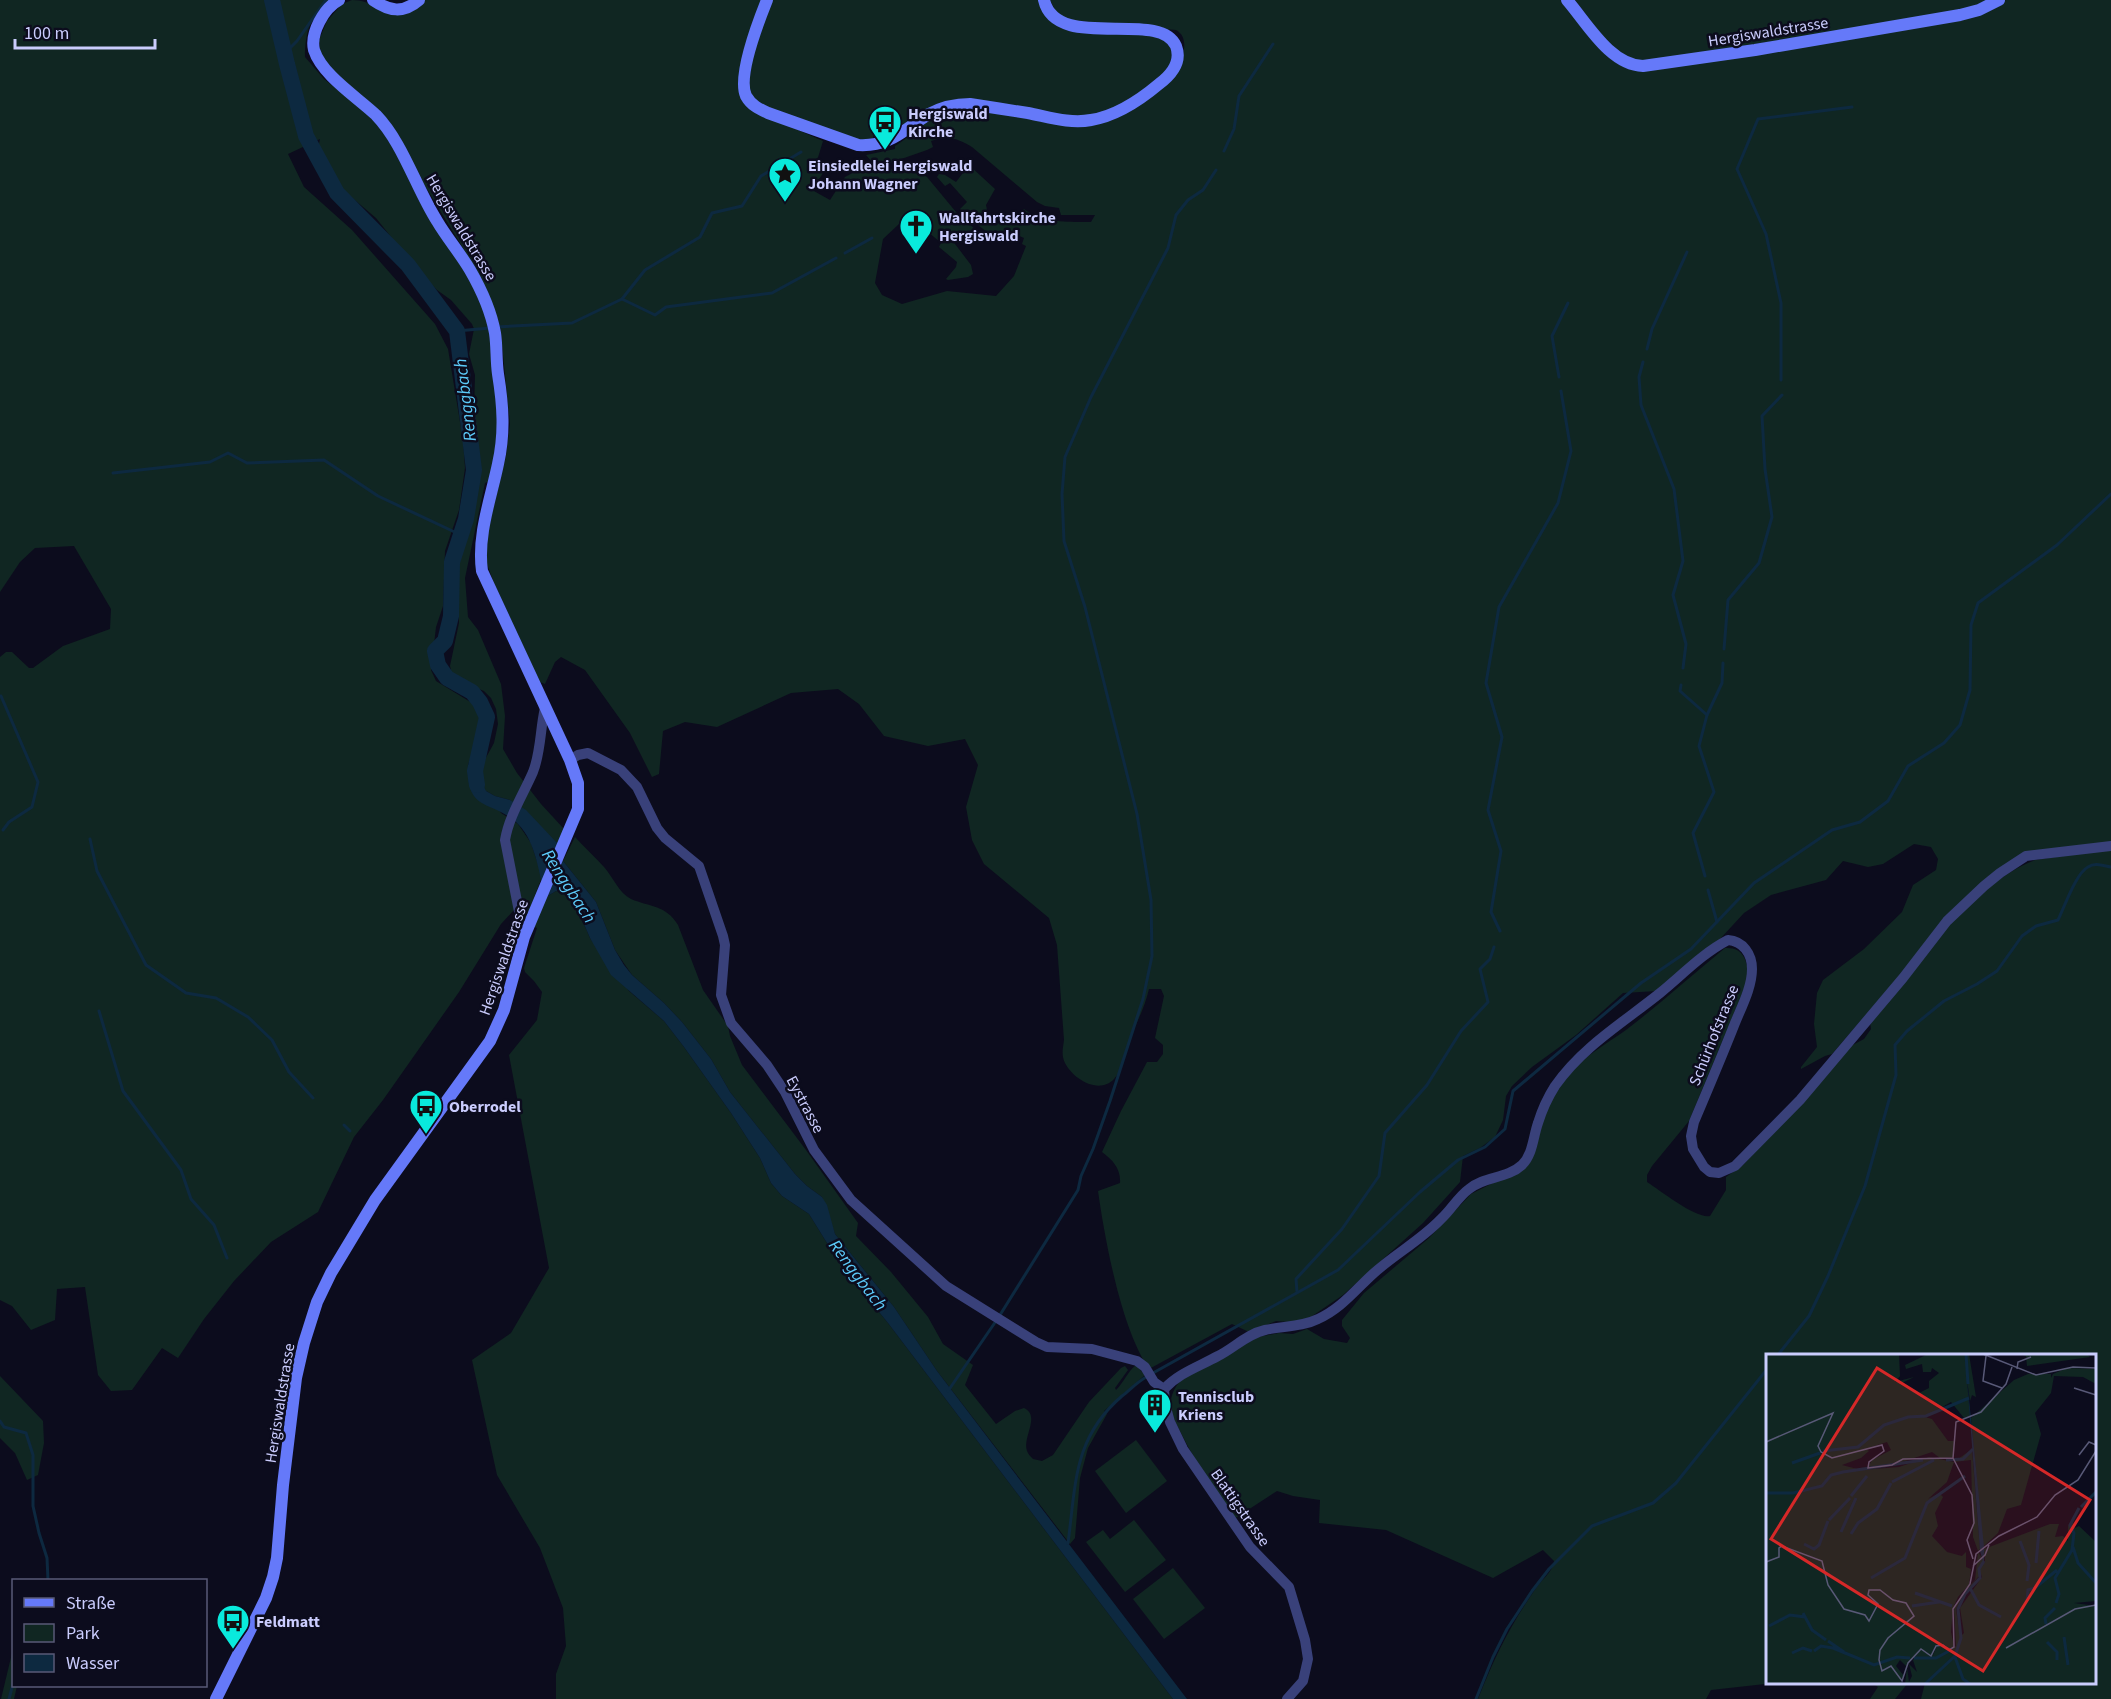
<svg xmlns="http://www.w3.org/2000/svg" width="2111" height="1699" viewBox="0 0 2111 1699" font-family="'Source Sans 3',sans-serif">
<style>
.green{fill:#102622}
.water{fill:#0d2940}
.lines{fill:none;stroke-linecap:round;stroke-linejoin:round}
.stream{stroke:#0d2940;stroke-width:3}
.river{stroke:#0d2940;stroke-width:16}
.street{stroke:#39417a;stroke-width:10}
.secondary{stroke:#6579f9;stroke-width:12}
.labels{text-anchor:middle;stroke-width:5;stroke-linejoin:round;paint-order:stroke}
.street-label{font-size:16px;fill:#caccfd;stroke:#0c0c1d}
.poi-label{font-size:16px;font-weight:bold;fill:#caccfd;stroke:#0c0c1d;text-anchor:start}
.water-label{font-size:18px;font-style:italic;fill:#5ccaf9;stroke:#0c0c1d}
.inset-river{fill:none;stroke:#0d2940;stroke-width:3}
.inset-road{fill:none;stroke:#585977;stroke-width:1.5}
.view{fill:#d62828;fill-opacity:0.15;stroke:#d62828;stroke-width:3}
.inset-edge{fill:none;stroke:#caccfd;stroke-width:3}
</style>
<rect width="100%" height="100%" fill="#0c0c1d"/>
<g class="green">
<path d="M0 0H331C310 14 305 33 305 57L324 79 369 114 383 129 475 286 491 329 499 421 491 480 485 483 465 578 468 617 478 630 501 684 505 716 503 749 517 773 541 804 564 829 558 844 510 800 495 796 486 791 481 783 479 776 482 765 494 743 498 724 496 709 491 698 484 691 459 681 452 674 450 666 459 623 457 557 471 512 480 470 474 413 475 375 469 354 474 329 472 324 451 300 437 290 415 267 376 218 336 184 322 161 318 148 320 139 288 154 304 187 352 230 435 324 448 349 463 440 465 468 459 510 445 551 443 606 436 627 431 670 436 681 472 703 482 712 483 721 468 765 501 813 518 824 531 843 542 877 525 921 514 910 501 924 459 992 383 1100 354 1137 318 1212 271 1242 234 1281 204 1319 178 1358 162 1348 132 1390 111 1391 98 1375 85 1287 57 1289 55 1320 31 1330 12 1306 0 1300V657L6 652H12L29 668H33L63 646 110 629 111 609 74 546 35 548 20 562 0 592Z"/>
<path d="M352 0C382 0 392 32 424 0H1041C1045 52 1140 18 1169 42 1177 54 1173 70 1161 78 1148 86 1137 96 1124 103 1082 127 1048 115 1004 107 986 104 968 99 950 102 927 106 911 125 891 135L889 132 873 136V140C840 142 812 122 781 114L780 122 823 141 816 164 823 173 812 190 830 200 845 177 862 168 876 172 906 166 915 170 927 177 956 212 977 231 976 234 954 238 952 240 971 265 973 274 968 277 948 280 946 279 956 267 957 262 939 247 941 243 927 231 923 233 909 221 899 224 883 239 875 283 882 295 902 304 947 291 996 296 1014 276 1026 246 1022 244 1024 238 1015 234 1012 238 995 230 991 235 970 219 960 209 967 202 950 183 945 186 937 177 939 174 945 175 956 182 969 165 995 189 986 205 987 210C998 224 1013 220 1024 209 1043 223 1069 222 1091 222L1095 215H1061L1059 208 1045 206 1037 202 972 147C958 138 947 135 931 141L933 147 927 150 884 165 872 162 866 155 895 149V146C915 134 927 115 952 110 968 107 985 110 1002 113 1040 120 1082 133 1119 115 1128 110 1137 103 1145 97 1158 89 1173 81 1179 66 1184 54 1189 37 1176 30L1069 20 1057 14 1050 0H1563C1585 25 1606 69 1643 70L1755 54 1961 18 1989 9 2006 0H2111V842L2042 850 2023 854 2008 864 1948 914 1900 975 1832 1054 1825 1056 1801 1069V1067L1817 1047 1814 1024 1817 993 1823 980 1864 949 1902 912 1913 885 1936 870 1938 859 1931 847 1914 844 1883 864 1868 867 1843 861 1826 880 1771 895 1744 913 1720 939 1657 991 1623 993 1576 1035 1532 1067 1512 1086 1506 1096 1503 1120 1495 1137 1480 1148 1463 1156 1460 1182 1423 1223 1343 1295 1302 1323 1276 1321 1249 1332 1232 1324 1149 1369C1121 1328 1105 1240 1098 1191L1120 1183C1121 1169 1113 1160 1102 1152L1121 1111 1147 1062H1157L1163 1054V1045L1155 1038 1164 996 1161 989H1149C1145 1006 1138 1020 1131 1036 1126 1049 1124 1069 1114 1079 1099 1095 1073 1079 1065 1063 1061 1055 1063 1048 1064 1040L1057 945 1049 918 984 864 972 840 966 807 978 765 965 739 928 746 884 736 859 704 838 689 791 693 717 727 685 722 663 731 659 774 652 777 630 733 585 670 561 657 555 662 545 684 540 682 494 583 487 564 485 543 506 456 510 424 501 335 498 320 488 293 471 261 414 168 400 137 388 120 330 68 321 56 319 40 327 21 342 4Z"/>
<polygon points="1575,0 1989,0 1967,10 1862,28 1636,62 1611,47"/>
<path d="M575 837C584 847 595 857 604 867 613 877 619 893 631 899 650 907 666 905 678 925L703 990 728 1026 730 1036 742 1065 806 1150 858 1223 856 1236 891 1272 928 1317 943 1344 973 1365 965 1385 996 1424 1015 1411 1024 1408C1041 1416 1022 1437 1027 1451 1028 1454 1031 1457 1033 1459L1042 1461 1053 1455 1089 1402 1121 1368 1125 1366 1128 1370 1115 1388 1116 1390C1124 1382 1128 1371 1136 1365L1145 1375 1104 1411 1107 1414 1088 1448 1080 1478 1075 1538 1070 1544 937 1371 894 1307 835 1234 822 1197 807 1186 795 1174 730 1092 711 1059 682 1022 664 1003 632 975 615 950 596 902 563 861Z"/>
<path d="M2111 849V1699H1921L1925 1683 2094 1682V1356H1768V1682L1824 1683 1765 1684 1711 1690 1706 1699H1478C1495 1656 1510 1626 1536 1588 1542 1579 1553 1572 1554 1561L1543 1550 1493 1578 1386 1530 1319 1523 1320 1500 1293 1496 1277 1491 1234 1519C1215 1490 1195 1462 1180 1431 1177 1424 1172 1417 1171 1410 1169 1398 1174 1388 1181 1380L1258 1337 1279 1333 1293 1334 1307 1329 1324 1339 1347 1343 1350 1338 1342 1326V1320L1364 1293 1429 1238 1471 1194 1521 1169C1534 1137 1546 1103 1569 1075 1584 1056 1606 1044 1626 1030 1660 1004 1692 975 1725 948 1744 947 1747 961 1749 977L1689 1121 1652 1166 1647 1175V1182C1661 1191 1696 1219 1710 1216L1726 1190V1177L1744 1164 1847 1048 1864 1039 1871 1029 1870 1022C1914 969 1969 885 2035 860Z"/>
<polygon points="556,891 562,892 570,898 577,908 590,938 629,991 664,1021 684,1047 731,1113 760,1158 771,1183 782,1196 809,1214 840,1264 888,1323 1173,1699 556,1699 556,1674 566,1646 563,1608 540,1548 497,1475 472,1360 511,1333 549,1268 509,1055 537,1020 542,992 534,981 525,972 524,968 537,928 533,926 546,897"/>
<polygon points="0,1376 43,1421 44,1443 38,1475 27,1480 15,1453 0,1438"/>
<polygon points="1136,1440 1167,1481 1126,1513 1095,1471"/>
<polygon points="1134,1520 1166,1560 1125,1592 1086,1542 1103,1530 1110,1539"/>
<polygon points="1173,1568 1205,1608 1164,1639 1133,1599"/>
<polygon points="13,1649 14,1686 17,1686 14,1699 1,1699"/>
<polygon points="1872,1683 1908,1683 1895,1699 1870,1699 1878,1687"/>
</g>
<path class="water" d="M468 765H482L479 776 486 791 495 796 510 800 526 810 558 844 563 861 596 902 615 950 624 965 632 975 664 1003 682 1022 711 1059 730 1092 795 1174 807 1186 822 1197 827 1205 835 1234 894 1307 937 1371 1187 1699H1173L888 1323 840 1264 809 1214 782 1196 771 1183 760 1158 731 1113 684 1047 664 1021 611 975 590 938 577 908 570 898 562 892 556 891 546 897C538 874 537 843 518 824 492 799 466 814 468 765Z"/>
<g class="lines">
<g class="stream">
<polyline points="284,54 297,41 326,0"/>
<polyline points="1224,151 1234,129 1239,96 1273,44"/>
<polyline points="845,253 872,238"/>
<polyline points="622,299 645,270 700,237 712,213 742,206 761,176 801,152"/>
<polyline points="496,327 572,323 622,299 655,315 666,307 772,293 836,258"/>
<polyline points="457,331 490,328"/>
<polyline points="1647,349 1652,329 1687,252"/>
<polyline points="1643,362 1639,377 1641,405 1674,489 1683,561 1673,595 1686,644 1683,668"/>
<polyline points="1559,377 1552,336 1568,303"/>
<polyline points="1781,380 1781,303 1766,234 1737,169 1758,119 1852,107"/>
<polyline points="113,473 210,462 228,453 247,463 324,460 378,496 461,535"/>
<polyline points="1724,649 1728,600 1759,563 1772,517 1765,469 1762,416 1782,395"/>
<polyline points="1681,685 1680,691 1707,715"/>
<polyline points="1,696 38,782 32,807 9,822 3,830"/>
<polyline points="90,839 97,871 146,965 186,993 216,998 248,1017 272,1040 289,1072 313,1098"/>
<polyline points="1705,876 1693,833 1714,792 1699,746 1707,715 1722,683 1723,663"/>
<polyline points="1708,890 1717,922"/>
<polyline points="1500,931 1491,912 1501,851 1488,810 1502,737 1486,683 1499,607 1558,503 1571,451 1561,391"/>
<polyline points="99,1011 123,1091 181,1170 191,1199 214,1225 227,1258"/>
<polyline points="344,1125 350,1131"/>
<polyline points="1297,1292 1296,1279 1342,1229 1379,1176 1385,1133 1427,1085 1461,1031 1488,1002 1480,969 1490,959 1494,947"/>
<polyline points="1000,1315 1078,1190 1081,1176 1093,1149 1110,1101 1143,999 1152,956 1151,900 1137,814 1085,607 1064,541 1062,494 1065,457 1091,397 1168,248 1176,215 1188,200 1203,190 1216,170"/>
<path d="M1777 1356 1809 1316 1828 1276 1865 1186 1896 1075 1895 1045 1907 1031 1944 1001 1977 984 1997 971 2022 936 2036 926 2058 920C2064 908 2076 873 2088 867 2095 862 2104 866 2111 867"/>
<polyline points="1153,1373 1338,1270 1420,1192 1458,1160 1485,1147 1505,1129 1513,1091 1641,983 1691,949 1754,883 1832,830 1860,822 1888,801 1908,766 1944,743 1960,725 1970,690 1971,625 1978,603 2057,545 2111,494"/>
<polyline points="948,1391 996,1321"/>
<polyline points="0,1421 4,1427 26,1433 33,1455 33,1506 39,1533 47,1558 48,1580"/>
<path d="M1068 1543C1076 1484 1073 1438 1122 1396 1130 1390 1138 1381 1148 1376"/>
<polyline points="9,1699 14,1680"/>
<polyline points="1476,1699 1493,1657 1507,1629 1532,1591 1549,1569 1592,1526 1653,1503 1676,1483 1768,1368"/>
</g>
<polyline class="river" points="272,0 287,64 306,136 337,193 408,265 457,331 474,470 466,519 452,562 451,616 445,641 435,651 438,665 447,678 472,692 480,702 487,717 475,771 477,785"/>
<g class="street">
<polyline points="570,760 578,755 588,753 621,770 637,787 657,828 665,838 699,866 723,936 725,945 721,995 731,1023 767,1065 785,1092 814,1150 851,1200 946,1286 1036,1342 1047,1347 1092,1349 1137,1361 1145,1367 1154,1382 1164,1389"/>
<path d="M524 937 505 840C509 816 523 795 533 772 541 752 540 729 545 708"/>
<path d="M1164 1389C1179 1373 1198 1367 1218 1356 1234 1348 1247 1334 1265 1330 1283 1326 1302 1327 1318 1319 1341 1309 1356 1289 1374 1273 1395 1254 1421 1240 1441 1219 1451 1210 1458 1197 1469 1189 1484 1176 1507 1179 1522 1165 1533 1154 1533 1137 1538 1123 1542 1110 1548 1097 1555 1086 1582 1047 1624 1022 1660 993 1682 975 1703 953 1728 940 1743 941 1752 954 1752 969 1752 987 1742 1006 1735 1023 1722 1056 1708 1089 1694 1122L1691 1136 1693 1149 1704 1167 1710 1172 1719 1173 1735 1166 1800 1100 1903 978 1947 921 1984 886 2000 873 2026 856 2111 846"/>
<polyline points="1164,1389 1165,1404 1170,1422 1183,1449 1250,1547 1289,1587 1305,1640 1308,1659 1303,1681 1287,1699"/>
</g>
<g class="secondary">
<path d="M373 0C389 11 403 14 419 0"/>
<path d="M767 0C759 20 737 76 746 96 751 105 759 109 768 113L858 145C891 147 904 129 929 114 942 107 956 104 970 104 989 107 1009 110 1028 113 1049 117 1070 124 1091 120 1116 116 1140 100 1159 84 1171 75 1182 62 1176 46 1160 8 1056 53 1044 0"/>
<path d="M1567 0C1587 23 1610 65 1643 66L1755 50 1960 15 1979 10 1999 0"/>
<path d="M216 1699 266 1598 273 1577 277 1558 283 1485 296 1378 304 1343 317 1302 331 1273 375 1200 490 1041 504 1010 524 937 578 809V783L570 760 482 571C477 535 491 498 498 464 505 433 503 405 498 374 496 360 497 346 495 333 491 311 481 289 470 270 460 253 447 238 437 221 416 188 403 143 376 115 357 97 322 75 314 50 310 33 324 8 339 0"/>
</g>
</g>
<defs>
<g id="bus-pin" transform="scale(1.725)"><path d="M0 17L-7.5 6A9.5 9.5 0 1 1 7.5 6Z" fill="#09eadc" stroke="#0c0c1d"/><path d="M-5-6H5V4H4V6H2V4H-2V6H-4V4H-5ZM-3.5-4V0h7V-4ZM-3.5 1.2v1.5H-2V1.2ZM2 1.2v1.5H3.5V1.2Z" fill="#111"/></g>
<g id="sight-pin" transform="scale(1.725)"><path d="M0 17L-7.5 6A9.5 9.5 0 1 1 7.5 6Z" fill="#09eadc" stroke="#0c0c1d"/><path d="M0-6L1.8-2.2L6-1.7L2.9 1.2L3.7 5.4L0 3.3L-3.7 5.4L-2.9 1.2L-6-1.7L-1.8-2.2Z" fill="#111"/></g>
<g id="church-pin" transform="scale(1.725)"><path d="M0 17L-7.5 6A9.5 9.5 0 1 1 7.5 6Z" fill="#09eadc" stroke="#0c0c1d"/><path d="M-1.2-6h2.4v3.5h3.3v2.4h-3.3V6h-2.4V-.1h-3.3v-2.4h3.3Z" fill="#111"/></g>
<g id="building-pin" transform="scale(1.725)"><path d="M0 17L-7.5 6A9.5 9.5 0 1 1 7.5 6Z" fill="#09eadc" stroke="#0c0c1d"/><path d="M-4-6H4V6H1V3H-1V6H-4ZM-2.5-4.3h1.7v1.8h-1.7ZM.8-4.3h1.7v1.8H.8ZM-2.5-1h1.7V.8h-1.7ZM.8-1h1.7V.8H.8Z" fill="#111"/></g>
</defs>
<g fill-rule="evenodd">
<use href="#bus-pin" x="885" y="122"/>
<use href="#sight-pin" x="785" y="174"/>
<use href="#church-pin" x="916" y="226"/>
<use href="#bus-pin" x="426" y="1106"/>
<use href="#building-pin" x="1155" y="1405"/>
<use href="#bus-pin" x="233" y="1621"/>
</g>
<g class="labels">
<g class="street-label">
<text transform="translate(1768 31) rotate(-9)" y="6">Hergiswaldstrasse</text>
<text transform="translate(462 227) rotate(59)" y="6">Hergiswaldstrasse</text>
<text transform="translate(503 957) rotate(-71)" y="6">Hergiswaldstrasse</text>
<text transform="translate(1713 1035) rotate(-68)" y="6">Schürhofstrasse</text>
<text transform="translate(806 1104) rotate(62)" y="6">Eystrasse</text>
<text transform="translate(279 1403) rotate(-81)" y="6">Hergiswaldstrasse</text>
<text transform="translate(1241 1507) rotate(55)" y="6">Blattigstrasse</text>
</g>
<g class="poi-label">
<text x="908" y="119">Hergiswald<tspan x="908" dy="18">Kirche</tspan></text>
<text x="808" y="171">Einsiedlelei Hergiswald<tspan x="808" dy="18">Johann Wagner</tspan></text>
<text x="939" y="223">Wallfahrtskirche<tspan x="939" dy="18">Hergiswald</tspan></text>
<text x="449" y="1112">Oberrodel</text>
<text x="1178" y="1402">Tennisclub<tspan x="1178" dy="18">Kriens</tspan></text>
<text x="256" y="1627">Feldmatt</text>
</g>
<g class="water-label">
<text transform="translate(465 400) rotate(-97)" y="6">Renggbach</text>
<text transform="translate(569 886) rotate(57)" y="6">Renggbach</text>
<text transform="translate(858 1275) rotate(53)" y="6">Renggbach</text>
</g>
</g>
<g transform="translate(1766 1354)">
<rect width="330" height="330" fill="#0c0c1d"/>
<path d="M0 0H133L134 22 129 28 148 23 134 30 151 40 163 34V27L173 19 166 14 165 18H157L156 10 140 15 139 11 162 0H203L210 43 206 41 204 47 201 26 204 63 198 64 185 48 159 63 166 65 182 87H188L187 103 174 104 166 98 127 111 102 113 106 106 125 96 121 88 99 95 103 97 95 104 76 111 95 116 133 113 163 103 188 108 206 95 214 195 212 197 207 183 205 106 188 108 181 128 162 145 173 139 177 143 169 159 172 172 166 182 181 198 196 202 200 198V213L205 215 203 231 192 243 187 254 185 278 188 292 183 295 177 290 169 292 168 295 167 302 170 293 177 291 181 296H185L190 292 188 255 195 241 209 226 212 198 218 207 212 215 213 222 198 240 190 255 194 283 198 279 194 254 216 223 213 215 219 208 218 195 284 170H293L289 183 297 182 302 187V172L307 167 309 174 313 172 330 188V247L308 249 330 252V330H139L141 313 143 328 146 322 143 310 151 318 147 306 154 295 140 312 134 306 130 312 138 322 134 327 138 330H0ZM253 0H321L324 3 261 12 260 2ZM301 14 330 15V30L317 23 288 22 285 39 269 59 275 80 255 151 241 155 232 179 217 193 205 64 248 26 262 20H285V24L287 20Z" fill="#102622"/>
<path d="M201 26 218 193V211L214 197Z" fill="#0d2940"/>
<path class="inset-river" d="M200 0 202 30M57 97 92 93 118 71 142 63 160 62 203 44M180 106 197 105 207 95M26 109 54 99M126 128 168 106M0 139H27L56 132 65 121 77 118 157 106M85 142 101 122M315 153 330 138M63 166 84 144M75 178 90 144M85 180 92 169 111 155 125 129M254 187 263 211 261 227M38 190 48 195 53 191 62 167M307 193 312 209 330 229M270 209 273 177M105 224 139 204 161 149 199 122M270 233 291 216M204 234 213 251 235 263M149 239 186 252M261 247 262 236 269 234M290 249 293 240 289 224 306 196 308 179 304 171 313 154M146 252 173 248M37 259 46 276 60 286M280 270 279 264 289 254M3 272 24 261 39 263M298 283 302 311M62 287 78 298M281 288 291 298V306M48 297 55 292 67 294 108 311 131 303 144 304M26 299 37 294 46 297M189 302 195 284 192 255 199 240 214 224 213 215 218 207M189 303 197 325 204 330M148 304H170L183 297M159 330 189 302"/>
<path class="inset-road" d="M217 0 270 21 307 13 330 14M220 2 217 27 236 34M251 15 252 8 265 3M308 34 330 41M0 88 67 59 52 92 55 98 66 104 116 91 118 97 103 108 102 114 126 111 137 105 187 104M313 101 323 88 330 91M187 104 190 68 215 58 240 30 246 13M187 104 206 141 208 169 201 186 207 205M0 208 13 203V194L16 192 56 207 62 231 78 255 99 261 103 267 112 250 102 241 103 236H114L127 246 140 249 148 262 122 284 114 296 113 306 116 317 125 312 136 327 142 309 155 295 165 302 170 292 177 291 183 296 188 293 187 255 204 230 210 200 233 182 271 163 289 141 312 126 330 97M207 212 219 201 223 191M240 294 309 255 330 251"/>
<path class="view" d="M111 14 324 146 217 317 5 185Z"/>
<rect width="330" height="330" class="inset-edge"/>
</g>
<rect x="12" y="1579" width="195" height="108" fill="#0c0c1d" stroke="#585977" stroke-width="1.5"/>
<rect x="24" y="1598" width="30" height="9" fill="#6579f9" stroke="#585977" stroke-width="1.5"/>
<text x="66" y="1609" font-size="18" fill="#caccfd">Straße</text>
<rect x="24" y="1624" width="30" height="18" fill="#102622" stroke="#585977" stroke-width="1.5"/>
<text x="66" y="1639" font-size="18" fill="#caccfd">Park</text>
<rect x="24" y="1654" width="30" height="18" fill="#0d2940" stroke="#585977" stroke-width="1.5"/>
<text x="66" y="1669" font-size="18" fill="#caccfd">Wasser</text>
<path d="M15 39v9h140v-9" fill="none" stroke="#caccfd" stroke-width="3"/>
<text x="24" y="39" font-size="18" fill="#caccfd" stroke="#0c0c1d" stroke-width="4.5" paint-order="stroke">100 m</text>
</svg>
